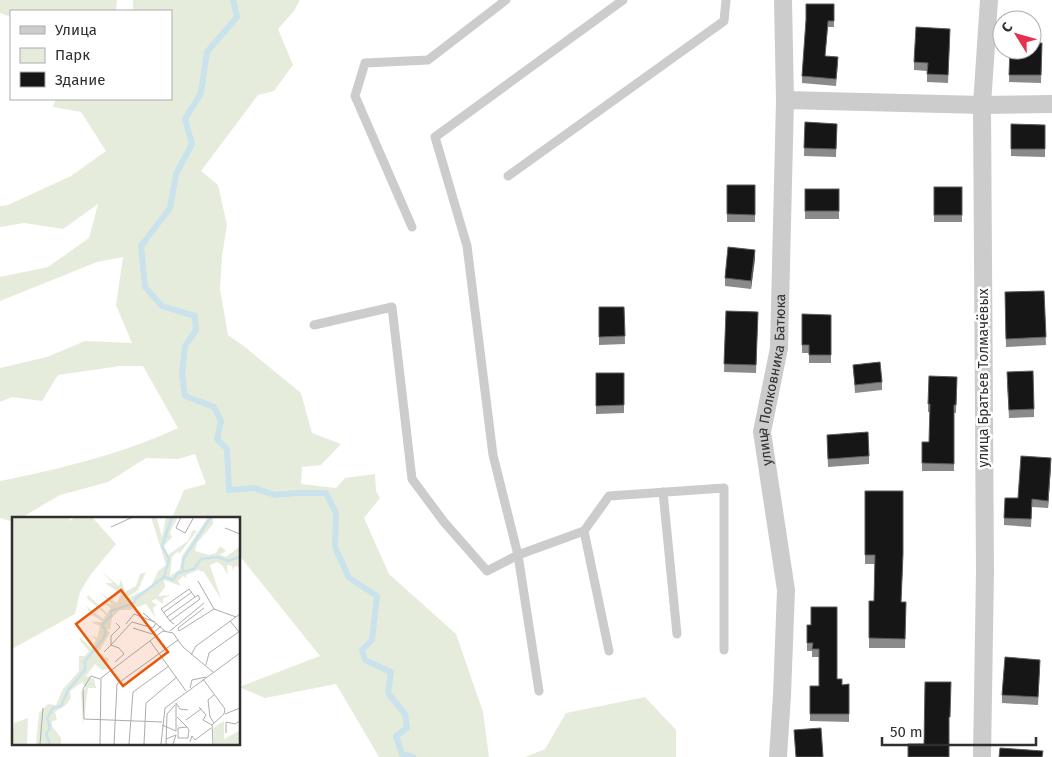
<svg xmlns="http://www.w3.org/2000/svg" width="1052" height="757" viewBox="0 0 1052 757" font-family="'Fira Sans',sans-serif">
<style>
.green{fill:#e6ecdc}
.lines{fill:none;stroke-linecap:round;stroke-linejoin:round}
.stream{stroke:#c9e2ec;stroke-width:6}
.lane{stroke:#ccc;stroke-width:9}
.street{stroke:#ccc;stroke-width:18}
.wall{fill:#8a8a8a}
.shaded-wall{fill:#5c5c5c}
.building{fill:#161616;stroke:#5c5c5c}
.labels{text-anchor:middle;stroke-width:5;stroke-linejoin:round;paint-order:stroke}
.street-label{font-size:14px;fill:#2f2f2f;stroke:#fff}
.inset-river{fill:none;stroke:#c9e2ec;stroke-width:2.5}
.inset-road{fill:none;stroke:#acacac;stroke-width:1}
.view{fill:#e8590c;fill-opacity:0.15;stroke:#e8590c;stroke-width:2.5}
.inset-edge{fill:none;stroke:#2f2f2f;stroke-width:2.5}
</style>
<rect width="100%" height="100%" fill="#fff"/>
<g class="green">
<polygon points="0,0 117,0 116,11 11,11 11,17 0,13"/>
<path d="M133 0H300L294 11 278 29 293 65 274 91 258 95 201 171 218 185 227 225 222 256 220 289 228 335 245 347 301 393 312 433 341 444 321 465 302 467 301 484 336 488 345 478 375 474 376 491 380 498 364 518 389 574 456 634 483 712 489 757H379L336 684 265 698 239 687 320 656 239 555V518H172L184 490 206 484 195 454 178 459 146 458 108 482 60 495 21 518H14V522L0 518V481C60 469 122 454 178 428L143 366H120L58 375 42 401 12 397 0 402V368L47 357 85 341 132 343 116 305 123 257 97 262 0 301V277L48 267 89 238 98 204 63 229 24 223 0 227V206L8 205 71 176 106 151 81 112 53 107 56 99H171V11H133Z"/>
<polygon points="645,697 676,730 676,757 525,757 545,749 566,713"/>
</g>
<g class="lines">
<polyline class="stream" points="233,0 237,17 207,52 201,93 185,119 192,144 176,174 170,208 141,246 145,287 162,306 195,316 196,330 185,346 182,375 185,396 214,407 221,421 217,439 227,449 229,490 254,488 275,495 296,493 326,493 336,513 335,547 349,578 377,596 372,640 362,650 365,660 391,672 388,693 405,714 407,728 396,736 402,754 413,757"/>
<g class="lane">
<polyline points="508,176 724,21 726,0"/>
<polyline points="412,227 355,96 365,63 428,60 506,0"/>
<polyline points="314,325 392,307 412,479 444,522 487,571 518,555 493,455 467,246 435,137 623,0"/>
<polyline points="663,492 677,634"/>
<polyline points="584,531 609,651"/>
<polyline points="539,691 518,555 584,531 609,496 724,488 724,650"/>
</g>
<g class="street">
<polyline points="785,100 982,105 1052,104"/>
<path id="s1" d="M778 757 782 695 786 590 762 432 779 348 785 100 783 0"/>
<polyline points="982,757 985,571 982,105 989,0"/>
</g>
</g>
<g class="wall">
<polygon points="834,4 834,27 828,27 825,56 838,63 836,86 802,83 802,76"/>
<polygon points="950,36 948,83 927,82 927,71 914,70 914,62"/>
<polygon points="1042,43 1041,83 1009,82 1010,50"/>
<polygon points="805,122 837,124 836,157 804,156"/>
<polygon points="1011,124 1045,125 1045,157 1011,156"/>
<rect x="727" y="185" width="28" height="37"/>
<rect x="934" y="187" width="28" height="35"/>
<rect x="805" y="189" width="34" height="30"/>
<polygon points="755,258 751,289 725,286 725,278"/>
<polygon points="1044,291 1046,345 1006,347 1005,292"/>
<polygon points="599,307 624,307 625,344 599,345"/>
<polygon points="726,311 758,312 756,373 724,372"/>
<polygon points="802,314 831,315 831,363 809,363 809,353 802,353"/>
<polygon points="853,365 882,382 882,390 855,393"/>
<polygon points="624,373 624,413 596,414 596,374"/>
<polygon points="957,377 956,413 954,413 954,471 922,471 922,442 929,442 930,412 928,412 928,404"/>
<polygon points="1007,380 1034,409 1034,417 1009,418"/>
<polygon points="827,435 869,456 869,464 828,467"/>
<polygon points="1051,465 1048,508 1032,507 1031,527 1004,525 1004,518 1018,498"/>
<polygon points="865,491 903,564 901,602 906,602 905,648 869,648 869,601 874,601 875,564 865,564"/>
<polygon points="807,625 837,679 842,685 849,684 849,722 810,721 810,686 819,686 819,657 812,657 812,651 807,651"/>
<polygon points="1040,667 1038,705 1002,703 1002,695"/>
</g>
<g class="shaded-wall">
<polygon points="755,250 755,258 751,289 751,281"/>
<polygon points="1051,458 1051,465 1048,508 1048,501"/>
</g>
<g class="building">
<polygon points="806,4 834,4 834,21 828,21 825,56 838,57 836,79 802,76 806,20"/>
<polygon points="916,27 950,29 948,75 927,74 928,63 914,62"/>
<polygon points="1032,43 1042,43 1041,75 1009,75 1010,50 1032,50"/>
<polygon points="805,122 837,124 836,149 804,148"/>
<polygon points="1011,124 1045,125 1045,149 1011,149"/>
<polygon points="727,185 755,185 755,215 727,214"/>
<rect x="934" y="187" width="28" height="28"/>
<rect x="805" y="189" width="34" height="22"/>
<polygon points="728,247 755,250 751,281 725,278"/>
<polygon points="1044,291 1046,337 1006,339 1005,292"/>
<polygon points="599,307 624,307 625,336 599,337"/>
<polygon points="726,311 758,312 756,365 724,364"/>
<polygon points="802,314 831,315 831,355 809,355 809,345 802,345"/>
<polygon points="880,362 882,382 855,385 853,365"/>
<polygon points="1033,371 1034,409 1009,410 1007,372"/>
<polygon points="596,373 624,373 624,405 596,406"/>
<polygon points="929,376 957,377 956,405 954,405 954,464 922,463 922,442 929,442 930,404 928,404"/>
<polygon points="868,432 869,456 828,459 827,435"/>
<polygon points="1021,456 1051,458 1048,501 1032,499 1031,519 1004,518 1005,498 1018,498"/>
<polygon points="865,491 903,491 903,554 901,602 906,602 905,639 869,638 869,601 874,601 875,555 865,555"/>
<polygon points="811,607 837,607 837,679 842,679 842,685 849,684 849,714 810,714 810,686 819,686 819,649 812,649 813,643 807,643 807,625 811,625"/>
<polygon points="1005,657 1040,660 1038,697 1002,695"/>
<polygon points="925,682 951,682 950,717 949,717 949,757 908,757 908,744 924,744"/>
<polygon points="821,728 823,757 796,757 794,730"/>
<polygon points="1000,748 1043,751 1042,757 999,757"/>
</g>
<g class="labels">
<g class="street-label">
<text transform="translate(983 378) rotate(-90)" y="5">улица Братьев Толмачёвых</text>
<text dy="5" stroke="none"><textPath href="#s1" startOffset="380">улица Полковника Батюка</textPath></text>
</g>
</g>
<g transform="translate(12 517)">
<rect width="228" height="228" fill="#fff"/>
<path d="M0 0H57L58 4 63 0H80L104 27 79 57 68 75 63 97 0 132ZM139 0 145 2 150 20 154 0H166L158 15 160 20 152 29 156 38 176 24 181 13 185 14 167 37 166 34 160 40 158 59 168 52 170 39 196 0H201V7L185 26 183 34 197 38 204 36 208 29 214 34 208 38 214 40 227 30V50L223 49 221 54 220 49 215 48 216 58 210 48 205 45 198 48 209 82 192 55 186 53 174 58V61L171 59 166 64 169 69 152 63 153 70 146 79 158 78 151 82V87L144 82 139 84 145 88 141 91 143 100 134 87 118 93H108L100 101 98 113 94 112 98 116 86 136 97 142 93 148 96 152 90 153 83 147 74 159 82 162 84 171H76L71 208 69 175 74 171 70 165 58 174 59 181 54 188 43 195 45 203 40 204V209L49 221V227H24L27 196 36 187 44 188 51 172 67 154V139H73L77 134 69 125 67 119 80 132 84 123 79 118 85 121 88 109 79 105H91L79 97 74 89 91 102 94 98 75 81 76 78 95 96 99 91 88 84 101 88 88 76 105 86 109 77 93 66H101L89 54 107 69 109 62 113 75 124 69 128 57 134 55 126 73 112 83 139 70 146 54 154 48ZM16 201 15 227H0L2 206ZM212 204V222L227 214V227H202L201 211Z" fill="#e6ecdc"/>
<path class="inset-river" d="M172 55 170 51 172 41 199 0M152 60 157 42 150 29 160 0M38 227 34 217 38 211 35 201 41 191 49 189 56 173 73 153V144L91 122 94 114 90 108 99 99V94L122 86 123 82 152 60 161 63 166 56 182 52 189 42 206 40 216 44 228 40"/>
<path class="inset-road" d="M169 0 164 11 173 16 182 0M99 10 121 0M213 11 228 17M186 64 202 92M192 91 166 111 167 114 202 92 224 100M131 96 153 114M151 96 180 75M155 100 149 92 177 72 183 80M158 104 155 100 186 78 188 82 158 104 162 107M218 104 228 116M104 106 108 110 99 119V128L120 105 141 111 144 106M114 107 122 97 143 105M121 111 140 117 149 109M158 114 192 86M138 124 174 174M92 135 99 128 107 131 112 137 103 145M179 138 184 129 228 97M194 148 197 136 228 114M88 162 79 159 71 172 72 202 150 205M191 162 213 192 212 197 200 208 201 227M178 171 180 163 194 160M202 178 196 183 198 200 202 206M164 186 168 192 176 193M187 190 194 198 191 203 200 208M213 197 228 191M165 200 175 210 177 213 176 221H166V211L175 210M174 203 189 192M150 208 164 214V186M214 216V205L223 207 228 204M154 222 164 218 161 227M178 225 180 219 183 223 199 211M28 227 31 191M88 227 89 161 151 114 161 116 171 130 201 155M102 227 105 167 166 123M117 227 121 175 157 149M132 227 134 186 165 160M149 227 153 191 228 136M154 227 155 197 163 188"/>
<path class="view" d="M109 73 156 135 111 169 64 107Z"/>
<rect width="228" height="228" class="inset-edge"/>
</g>
<rect x="10" y="10" width="162" height="90" fill="#ffffff" stroke="#acacac"/>
<rect x="20" y="26" width="25" height="8" fill="#cccccc" stroke="#acacac"/>
<text x="55" y="35" font-size="15" fill="#2f2f2f">Улица</text>
<rect x="20" y="48" width="25" height="15" fill="#e6ecdc" stroke="#acacac"/>
<text x="55" y="60" font-size="15" fill="#2f2f2f">Парк</text>
<rect x="20" y="72" width="25" height="15" fill="#161616" stroke="#acacac"/>
<text x="55" y="85" font-size="15" fill="#2f2f2f">Здание</text>
<g transform="translate(1017 35) rotate(307)"><circle r="24" fill="#ffffff" stroke="#acacac"/>
<path d="M0-4L9 19L0 12L-9 19Z" fill="#e7304f"/>
<text y="-8" font-size="14" font-weight="bold" text-anchor="middle" fill="#2f2f2f">С</text>
</g>
<path d="M882 737v8h154v-8" fill="none" stroke="#2f2f2f" stroke-width="2.5"/>
<text x="890" y="737" font-size="15" fill="#2f2f2f" stroke="#ffffff" stroke-width="4" paint-order="stroke">50 m</text>
</svg>
